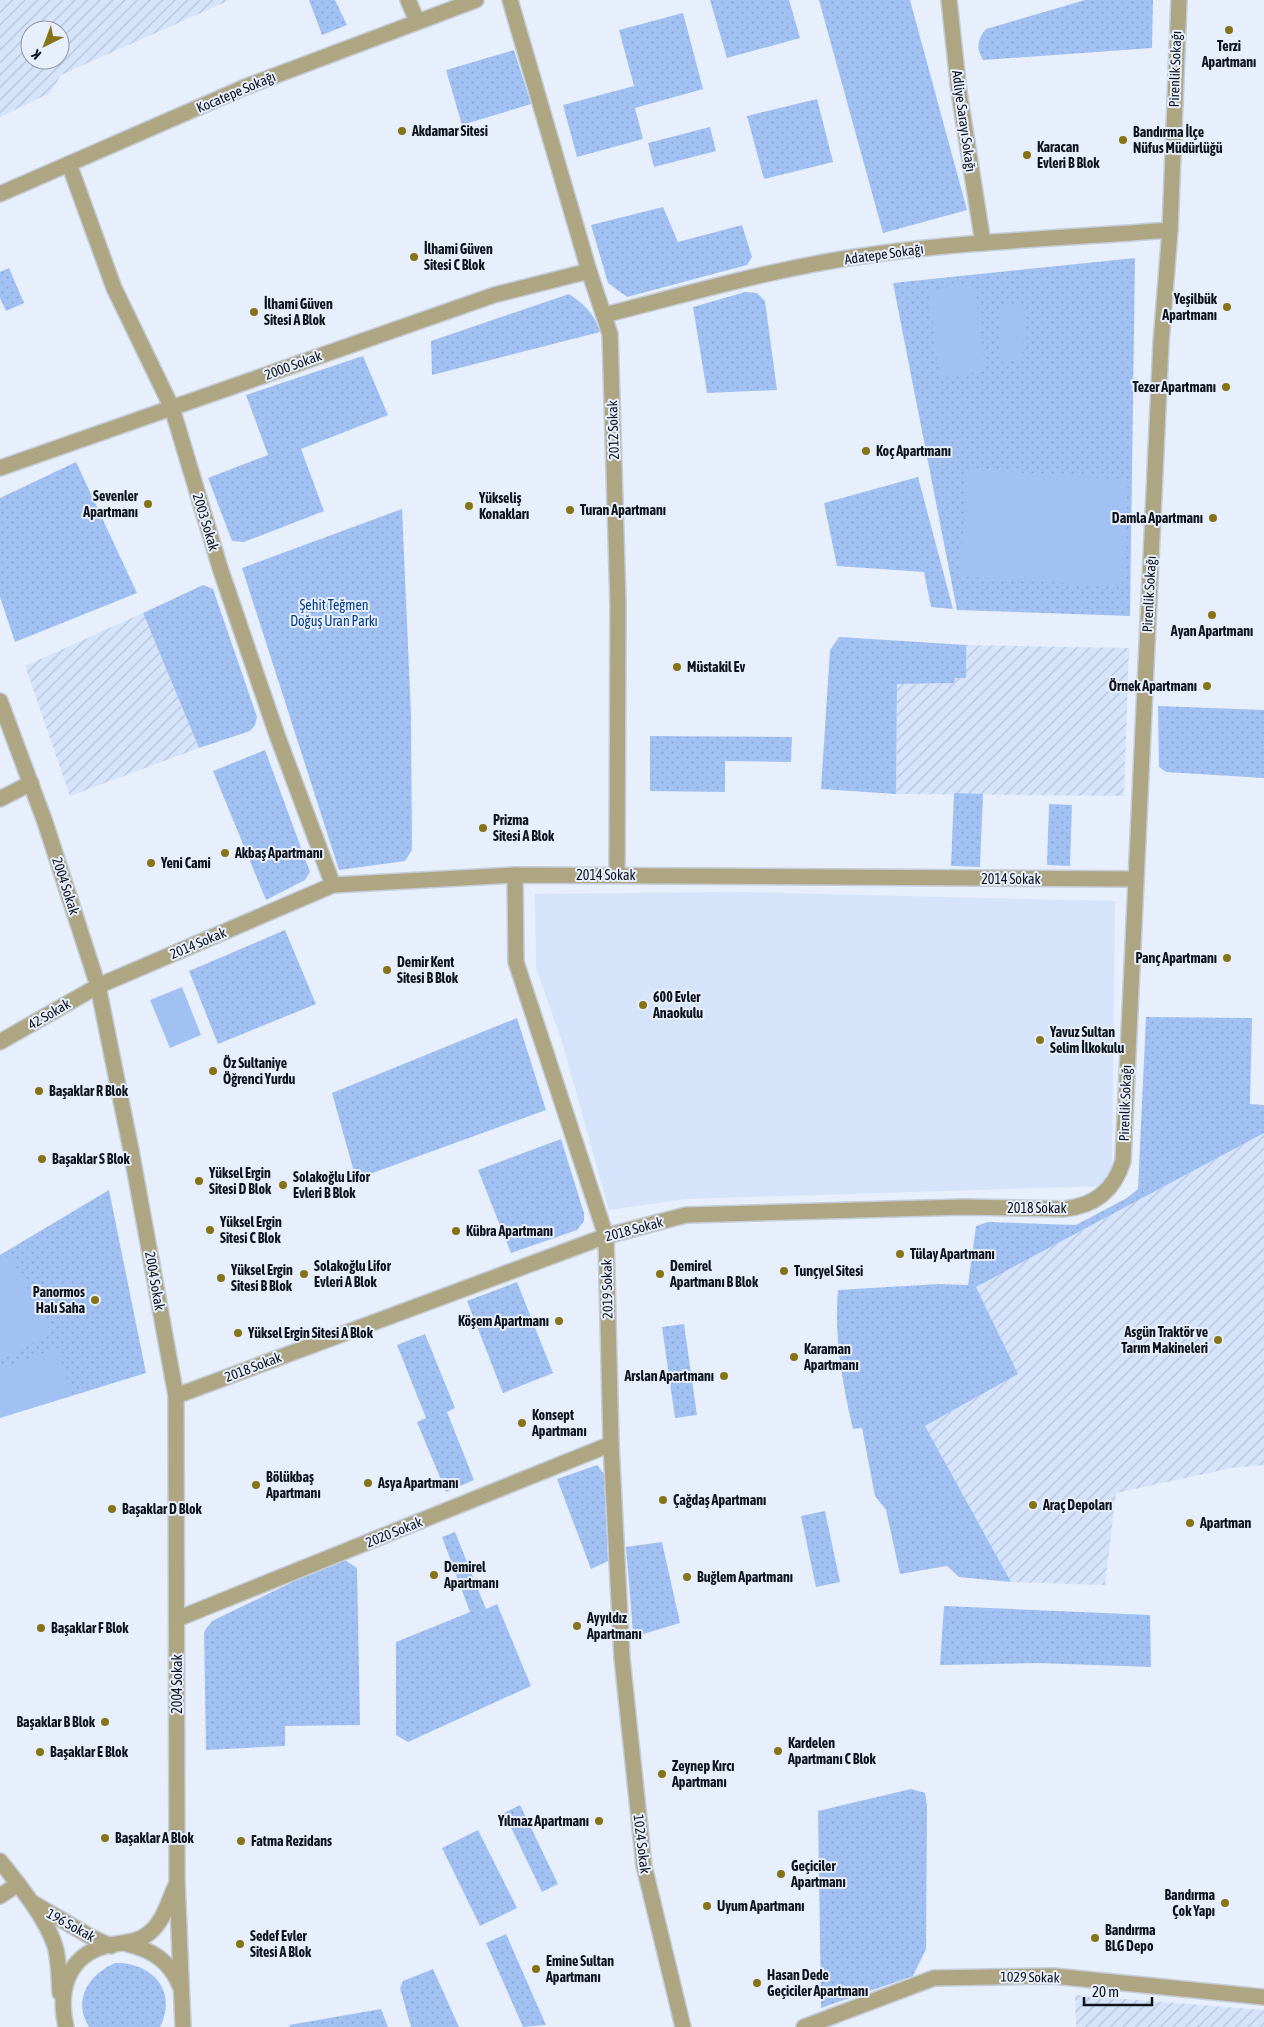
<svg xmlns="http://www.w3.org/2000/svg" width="1264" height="2027" viewBox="0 0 1264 2027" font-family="'Asap Condensed',sans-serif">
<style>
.built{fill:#d6e4fb}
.industrial{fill:url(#industrial-furrows);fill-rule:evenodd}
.grass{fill:url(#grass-dots)}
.pitch{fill:#a2c1f3}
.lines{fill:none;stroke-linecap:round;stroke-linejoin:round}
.minor-casing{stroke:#c4ccd8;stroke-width:18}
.tertiary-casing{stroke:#c4ccd8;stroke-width:18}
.minor{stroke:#aea682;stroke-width:15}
.tertiary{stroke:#aea682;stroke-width:15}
.poi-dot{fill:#857315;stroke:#e7effc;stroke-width:2}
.labels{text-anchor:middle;stroke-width:4;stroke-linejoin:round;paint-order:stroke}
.poi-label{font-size:14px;font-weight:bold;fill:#0f131b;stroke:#e7effc;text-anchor:start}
.street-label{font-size:14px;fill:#0f131b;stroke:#e7effc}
.park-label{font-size:14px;fill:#033b89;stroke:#e7effc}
</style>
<defs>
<pattern id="industrial-furrows" width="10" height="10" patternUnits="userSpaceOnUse" patternTransform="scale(1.25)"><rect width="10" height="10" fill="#d6e4fb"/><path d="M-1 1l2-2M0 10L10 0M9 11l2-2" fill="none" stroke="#b6c3d7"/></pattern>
<pattern id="grass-dots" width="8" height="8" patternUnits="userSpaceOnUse" patternTransform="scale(1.25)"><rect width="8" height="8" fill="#a2c1f3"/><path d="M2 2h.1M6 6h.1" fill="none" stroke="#8aa5d0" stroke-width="1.8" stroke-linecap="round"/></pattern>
</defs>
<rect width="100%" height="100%" fill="#e7effc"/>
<polygon class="built" points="739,892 1115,901 1112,1179 1106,1186 686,1199 609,1210 562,1042 536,968 535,894"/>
<g class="industrial">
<path d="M0 0H230L61 75 50 93 0 117ZM30 30H60V60H30Z"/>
<polygon points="143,613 199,748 70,796 25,666"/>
<polygon points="966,645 1129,648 1124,796 896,794 897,684 954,683 954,678 966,678"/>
<polygon points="1264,1133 1264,1465 1232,1468 1116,1493 1105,1585 1011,1582 925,1426 1018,1374 976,1287"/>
<polygon points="1075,1995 1264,2010 1264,2027 1076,2027"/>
</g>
<g class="grass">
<polygon points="309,0 335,0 347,25 322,35"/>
<polygon points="710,0 789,0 800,38 727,58"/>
<polygon points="819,0 910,0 967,210 883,233"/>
<path d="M1085 0H1153L1152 48 983 60C976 49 977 39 986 29Z"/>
<polygon points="683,13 703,89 635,108 643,139 577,157 563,105 634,86 619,30"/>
<polygon points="514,50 531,104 462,125 446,70"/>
<polygon points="817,99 833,162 764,179 747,116"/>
<polygon points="710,127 716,151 654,167 648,143"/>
<polygon points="663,207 678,242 742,225 752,257 747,265 627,297 608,283 591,225"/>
<polygon points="1135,258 1130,616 957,610 893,283"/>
<polygon points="9,268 24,303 6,311 0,298 0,272"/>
<polygon points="745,292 757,293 765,301 777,390 707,393 693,307"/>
<path d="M569 294C585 305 594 313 600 332L432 375 431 341Z"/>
<polygon points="363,356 388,415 301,449 324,511 244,542 232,541 208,478 268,455 246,395"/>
<polygon points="76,462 137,593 15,642 0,597 0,498"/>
<polygon points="918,477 953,609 931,607 924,572 837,566 824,503"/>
<polygon points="402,509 411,714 412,850 405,861 339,870 242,568"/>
<polygon points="203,585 213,589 257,717 255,725 250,731 199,748 143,613"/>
<polygon points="839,637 966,645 966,678 955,678 954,683 897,684 896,794 821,789 830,650"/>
<polygon points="1158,706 1264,710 1264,778 1166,772 1159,767"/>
<polygon points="650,736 792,737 791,762 725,761 725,792 650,791"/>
<polygon points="265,750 310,872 305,880 266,900 213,771"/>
<polygon points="954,793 983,794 980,867 951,866"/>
<polygon points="1049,804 1072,805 1070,866 1047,865"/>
<polygon points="285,930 316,1004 218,1044 189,971"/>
<path d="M1146 1017 1252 1018 1250 1104 1264 1105V1133L976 1287 1018 1374 925 1426 1011 1582 959 1577 947 1566 900 1574 886 1510 875 1496 862 1428 853 1429C842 1383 834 1337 838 1290L939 1284 968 1285 976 1226 988 1222 1076 1225 1127 1198 1138 1189Z"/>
<polygon points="517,1018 546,1110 356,1179 332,1093"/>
<polygon points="561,1139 584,1213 584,1221 577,1230 511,1253 478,1170"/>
<polygon points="109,1190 146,1373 0,1418 0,1255"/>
<polygon points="517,1282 553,1373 503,1393 467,1301"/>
<polygon points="684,1324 697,1415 675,1418 662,1327"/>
<polygon points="425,1334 455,1408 447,1412 474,1480 446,1492 417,1422 426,1418 397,1345"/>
<polygon points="597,1465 604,1474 608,1561 591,1569 557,1479"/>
<polygon points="825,1511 840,1582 816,1587 801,1516"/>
<polygon points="455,1532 486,1609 497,1604 531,1686 408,1742 396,1735 396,1642 470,1612 442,1537"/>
<polygon points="662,1542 680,1623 640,1635 633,1632 626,1547"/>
<polygon points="342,1558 357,1568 360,1725 285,1726 285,1746 206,1750 204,1632 212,1621"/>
<polygon points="944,1606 1150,1615 1151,1667 1038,1663 940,1665"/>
<polygon points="911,1789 925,1793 927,1805 926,1949 913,1976 821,2008 818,1811"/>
<polygon points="520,1805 558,1884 542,1892 504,1813"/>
<polygon points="478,1830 517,1908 480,1926 442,1848"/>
<polygon points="506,1934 546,2025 523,2027 486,1943"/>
<path d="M115 1963C152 1962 178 1991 160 2027H89C72 2000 89 1974 115 1963Z"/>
<polygon points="433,1969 459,2027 411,2027 400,1988 403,1981"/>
<polygon points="381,2009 388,2027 290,2027 289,2025"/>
</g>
<g class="pitch">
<polygon points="974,284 986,371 940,377 928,290"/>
<polygon points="1002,306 1026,307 1022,361 999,360"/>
<polygon points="967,469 1128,480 1122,587 960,576"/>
<polygon points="182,987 201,1035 170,1048 150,1000"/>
<polygon points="10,1256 51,1333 0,1361 0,1261"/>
<polygon points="57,1350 71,1395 0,1417 0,1368"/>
</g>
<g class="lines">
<g class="minor-casing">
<g id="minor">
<polyline points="408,0 417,21"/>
<polyline points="510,0 589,271 610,334 618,604 617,875"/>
<polyline points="949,0 959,92 983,243"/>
<polyline points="69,164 114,288 172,408 220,568 277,735 333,885"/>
<polyline points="0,194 245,87 476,0"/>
<path d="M604 315C691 293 779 267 869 255 968 241 1070 238 1170 230"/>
<polyline points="0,468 494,295 589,271"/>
<polyline points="0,799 31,783"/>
<polyline points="515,875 516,962 606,1236 611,1444 622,1658 644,1866 683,2027"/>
<polyline points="0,1042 98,986 333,885 515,875 1135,879"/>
<path d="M176 1396 606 1236 686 1215 963 1207 1064 1209C1094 1206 1114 1191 1123 1161L1161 343 1170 230 1179 0"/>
<polyline points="177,1619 611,1444"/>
<polyline points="0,1896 18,1884"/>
<polyline points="804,2027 934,1978 1053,1976 1264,1997"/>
</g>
</g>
<g class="tertiary-casing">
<g id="tertiary">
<polyline points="0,701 45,822 98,986 131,1150 176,1396 177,1881 183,2027"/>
<path d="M0 1861C18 1884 49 1921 56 1950 59 1964 59 1979 60 1993"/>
<polyline points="33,1903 91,1937 111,1946"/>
<path d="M127 1944C152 1950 170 1961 180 1986"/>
<path d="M66 2027C58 1993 66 1957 105 1946 120 1942 136 1944 149 1933 163 1922 168 1903 175 1887"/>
</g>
</g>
<use href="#minor" class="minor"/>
<use href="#tertiary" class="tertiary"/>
</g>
<g class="poi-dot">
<circle cx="1229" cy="30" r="5"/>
<circle cx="402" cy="131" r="5"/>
<circle cx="1123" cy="140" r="5"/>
<circle cx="1027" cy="155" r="5"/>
<circle cx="414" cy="257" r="5"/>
<circle cx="1227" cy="307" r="5"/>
<circle cx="254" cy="312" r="5"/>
<circle cx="1226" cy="387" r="5"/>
<circle cx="866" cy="451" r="5"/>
<circle cx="148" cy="504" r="5"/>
<circle cx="469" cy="506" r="5"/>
<circle cx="570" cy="510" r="5"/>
<circle cx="1213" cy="518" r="5"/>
<circle cx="1212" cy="615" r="5"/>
<circle cx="677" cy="667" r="5"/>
<circle cx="1207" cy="686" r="5"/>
<circle cx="483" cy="828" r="5"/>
<circle cx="225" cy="853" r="5"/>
<circle cx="151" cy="863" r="5"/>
<circle cx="1227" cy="958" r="5"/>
<circle cx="387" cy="970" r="5"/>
<circle cx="643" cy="1005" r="5"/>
<circle cx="1040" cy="1040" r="5"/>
<circle cx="213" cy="1071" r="5"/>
<circle cx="39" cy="1091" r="5"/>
<circle cx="42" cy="1159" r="5"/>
<circle cx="199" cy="1181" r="5"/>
<circle cx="283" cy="1185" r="5"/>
<circle cx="210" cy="1230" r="5"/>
<circle cx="456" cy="1231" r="5"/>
<circle cx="900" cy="1254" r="5"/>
<circle cx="784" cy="1271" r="5"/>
<circle cx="304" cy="1274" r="5"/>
<circle cx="660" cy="1274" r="5"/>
<circle cx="221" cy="1278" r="5"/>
<circle cx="95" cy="1300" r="5"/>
<circle cx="559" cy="1321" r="5"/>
<circle cx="238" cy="1333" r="5"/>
<circle cx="1218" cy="1340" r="5"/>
<circle cx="794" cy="1357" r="5"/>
<circle cx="724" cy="1376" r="5"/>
<circle cx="522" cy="1423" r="5"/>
<circle cx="368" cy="1483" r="5"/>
<circle cx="256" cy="1485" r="5"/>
<circle cx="663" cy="1500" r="5"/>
<circle cx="1033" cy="1505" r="5"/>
<circle cx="112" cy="1509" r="5"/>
<circle cx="1190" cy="1523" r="5"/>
<circle cx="434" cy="1575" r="5"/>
<circle cx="687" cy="1577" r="5"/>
<circle cx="577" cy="1626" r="5"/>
<circle cx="41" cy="1628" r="5"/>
<circle cx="105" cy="1722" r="5"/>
<circle cx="778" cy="1751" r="5"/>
<circle cx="40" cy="1752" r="5"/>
<circle cx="662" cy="1774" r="5"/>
<circle cx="599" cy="1821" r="5"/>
<circle cx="105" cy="1838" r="5"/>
<circle cx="241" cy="1841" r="5"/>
<circle cx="781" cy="1874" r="5"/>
<circle cx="1225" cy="1903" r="5"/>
<circle cx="707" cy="1906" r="5"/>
<circle cx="1095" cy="1938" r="5"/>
<circle cx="240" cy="1944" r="5"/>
<circle cx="536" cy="1969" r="5"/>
<circle cx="757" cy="1983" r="5"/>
</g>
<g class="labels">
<g class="poi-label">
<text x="1229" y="51" text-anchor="middle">Terzi<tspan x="1229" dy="16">Apartmanı</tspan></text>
<text x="412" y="136">Akdamar Sitesi</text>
<text x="1133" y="137">Bandırma İlçe<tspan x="1133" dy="16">Nüfus Müdürlüğü</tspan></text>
<text x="1037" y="152">Karacan<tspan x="1037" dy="16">Evleri B Blok</tspan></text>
<text x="424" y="254">İlhami Güven<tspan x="424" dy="16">Sitesi C Blok</tspan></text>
<text x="1217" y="304" text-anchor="end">Yeşilbük<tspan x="1217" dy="16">Apartmanı</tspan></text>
<text x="264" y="309">İlhami Güven<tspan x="264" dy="16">Sitesi A Blok</tspan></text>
<text x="1216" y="392" text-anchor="end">Tezer Apartmanı</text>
<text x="876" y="456">Koç Apartmanı</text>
<text x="138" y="501" text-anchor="end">Sevenler<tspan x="138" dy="16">Apartmanı</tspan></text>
<text x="479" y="503">Yükseliş<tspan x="479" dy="16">Konakları</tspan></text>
<text x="580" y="515">Turan Apartmanı</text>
<text x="1203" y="523" text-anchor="end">Damla Apartmanı</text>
<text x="1212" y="636" text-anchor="middle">Ayan Apartmanı</text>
<text x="687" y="672">Müstakil Ev</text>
<text x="1197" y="691" text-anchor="end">Örnek Apartmanı</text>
<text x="493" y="825">Prizma<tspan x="493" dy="16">Sitesi A Blok</tspan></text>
<text x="235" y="858">Akbaş Apartmanı</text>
<text x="161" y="868">Yeni Cami</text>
<text x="1217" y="963" text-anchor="end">Panç Apartmanı</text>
<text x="397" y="967">Demir Kent<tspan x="397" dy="16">Sitesi B Blok</tspan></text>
<text x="653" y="1002">600 Evler<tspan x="653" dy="16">Anaokulu</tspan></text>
<text x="1050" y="1037">Yavuz Sultan<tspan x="1050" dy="16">Selim İlkokulu</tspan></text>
<text x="223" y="1068">Öz Sultaniye<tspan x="223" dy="16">Öğrenci Yurdu</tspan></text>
<text x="49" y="1096">Başaklar R Blok</text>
<text x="52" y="1164">Başaklar S Blok</text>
<text x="209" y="1178">Yüksel Ergin<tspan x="209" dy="16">Sitesi D Blok</tspan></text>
<text x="293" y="1182">Solakoğlu Lifor<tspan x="293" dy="16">Evleri B Blok</tspan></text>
<text x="220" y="1227">Yüksel Ergin<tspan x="220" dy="16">Sitesi C Blok</tspan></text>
<text x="466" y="1236">Kübra Apartmanı</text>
<text x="910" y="1259">Tülay Apartmanı</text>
<text x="314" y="1271">Solakoğlu Lifor<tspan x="314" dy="16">Evleri A Blok</tspan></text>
<text x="670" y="1271">Demirel<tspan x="670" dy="16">Apartmanı B Blok</tspan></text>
<text x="231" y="1275">Yüksel Ergin<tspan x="231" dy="16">Sitesi B Blok</tspan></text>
<text x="794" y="1276">Tunçyel Sitesi</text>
<text x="85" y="1297" text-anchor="end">Panormos<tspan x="85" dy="16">Halı Saha</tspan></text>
<text x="549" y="1326" text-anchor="end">Köşem Apartmanı</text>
<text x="1208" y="1337" text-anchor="end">Asgün Traktör ve<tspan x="1208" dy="16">Tarım Makineleri</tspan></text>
<text x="248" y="1338">Yüksel Ergin Sitesi A Blok</text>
<text x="804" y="1354">Karaman<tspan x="804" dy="16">Apartmanı</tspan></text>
<text x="714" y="1381" text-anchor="end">Arslan Apartmanı</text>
<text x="532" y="1420">Konsept<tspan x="532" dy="16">Apartmanı</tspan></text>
<text x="266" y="1482">Bölükbaş<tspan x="266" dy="16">Apartmanı</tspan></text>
<text x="378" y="1488">Asya Apartmanı</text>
<text x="673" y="1505">Çağdaş Apartmanı</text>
<text x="1043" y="1510">Araç Depoları</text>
<text x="122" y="1514">Başaklar D Blok</text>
<text x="1200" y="1528">Apartman</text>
<text x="444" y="1572">Demirel<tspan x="444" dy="16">Apartmanı</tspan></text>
<text x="697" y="1582">Buğlem Apartmanı</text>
<text x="587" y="1623">Ayyıldız<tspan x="587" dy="16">Apartmanı</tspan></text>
<text x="51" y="1633">Başaklar F Blok</text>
<text x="95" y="1727" text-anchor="end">Başaklar B Blok</text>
<text x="788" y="1748">Kardelen<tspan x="788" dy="16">Apartmanı C Blok</tspan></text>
<text x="50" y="1757">Başaklar E Blok</text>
<text x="672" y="1771">Zeynep Kırcı<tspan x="672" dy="16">Apartmanı</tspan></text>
<text x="589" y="1826" text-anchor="end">Yılmaz Apartmanı</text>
<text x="115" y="1843">Başaklar A Blok</text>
<text x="251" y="1846">Fatma Rezidans</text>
<text x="791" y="1871">Geçiciler<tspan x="791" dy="16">Apartmanı</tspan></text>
<text x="1215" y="1900" text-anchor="end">Bandırma<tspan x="1215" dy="16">Çok Yapı</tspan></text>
<text x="717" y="1911">Uyum Apartmanı</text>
<text x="1105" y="1935">Bandırma<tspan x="1105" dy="16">BLG Depo</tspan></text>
<text x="250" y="1941">Sedef Evler<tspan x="250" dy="16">Sitesi A Blok</tspan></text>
<text x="546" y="1966">Emine Sultan<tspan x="546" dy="16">Apartmanı</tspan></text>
<text x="767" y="1980">Hasan Dede<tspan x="767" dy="16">Geçiciler Apartmanı</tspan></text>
</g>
<g class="street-label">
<text transform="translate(1175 69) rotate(-88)" y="5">Pirenlik Sokağı</text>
<text transform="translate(236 92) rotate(-23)" y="5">Kocatepe Sokağı</text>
<text transform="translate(964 121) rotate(82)" y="5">Adliye Sarayı Sokağı</text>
<text transform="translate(884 254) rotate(-8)" y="5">Adatepe Sokağı</text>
<text transform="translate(293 365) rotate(-20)" y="5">2000 Sokak</text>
<text transform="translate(613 430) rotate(-92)" y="5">2012 Sokak</text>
<text transform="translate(206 522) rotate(73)" y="5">2003 Sokak</text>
<text transform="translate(1149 594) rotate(-87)" y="5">Pirenlik Sokağı</text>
<text x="606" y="880">2014 Sokak</text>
<text x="1011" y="884">2014 Sokak</text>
<text transform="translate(66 886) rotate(72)" y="5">2004 Sokak</text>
<text transform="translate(198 943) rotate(-23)" y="5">2014 Sokak</text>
<text transform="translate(49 1014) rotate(-30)" y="5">42 Sokak</text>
<text transform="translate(1125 1103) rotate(-88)" y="5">Pirenlik Sokağı</text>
<text x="1037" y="1213">2018 Sokak</text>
<text transform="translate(634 1229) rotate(-15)" y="5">2018 Sokak</text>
<text transform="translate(155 1281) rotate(80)" y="5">2004 Sokak</text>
<text transform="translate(607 1289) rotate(-91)" y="5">2019 Sokak</text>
<text transform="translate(253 1367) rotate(-21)" y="5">2018 Sokak</text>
<text transform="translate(394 1532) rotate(-22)" y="5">2020 Sokak</text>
<text transform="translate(177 1684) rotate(-90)" y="5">2004 Sokak</text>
<text transform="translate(642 1844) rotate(83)" y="5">1024 Sokak</text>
<text transform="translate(71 1925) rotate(29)" y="5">196 Sokak</text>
<text transform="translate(1030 1977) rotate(1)" y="5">1029 Sokak</text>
</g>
<g class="park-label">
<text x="334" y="610">Şehit Teğmen<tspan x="334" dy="16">Doğuş Uran Parkı</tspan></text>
</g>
</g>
<g transform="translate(45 45) rotate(222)"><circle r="24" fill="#e7effc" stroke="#9197a2"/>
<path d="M0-4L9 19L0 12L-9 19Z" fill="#857315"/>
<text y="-8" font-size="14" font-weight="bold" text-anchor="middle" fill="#0f131b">K</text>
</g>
<path d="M1084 1997v8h68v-8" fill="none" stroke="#0f131b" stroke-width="2.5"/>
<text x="1092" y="1997" font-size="15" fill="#0f131b" stroke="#e7effc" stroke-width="4" paint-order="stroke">20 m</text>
</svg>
